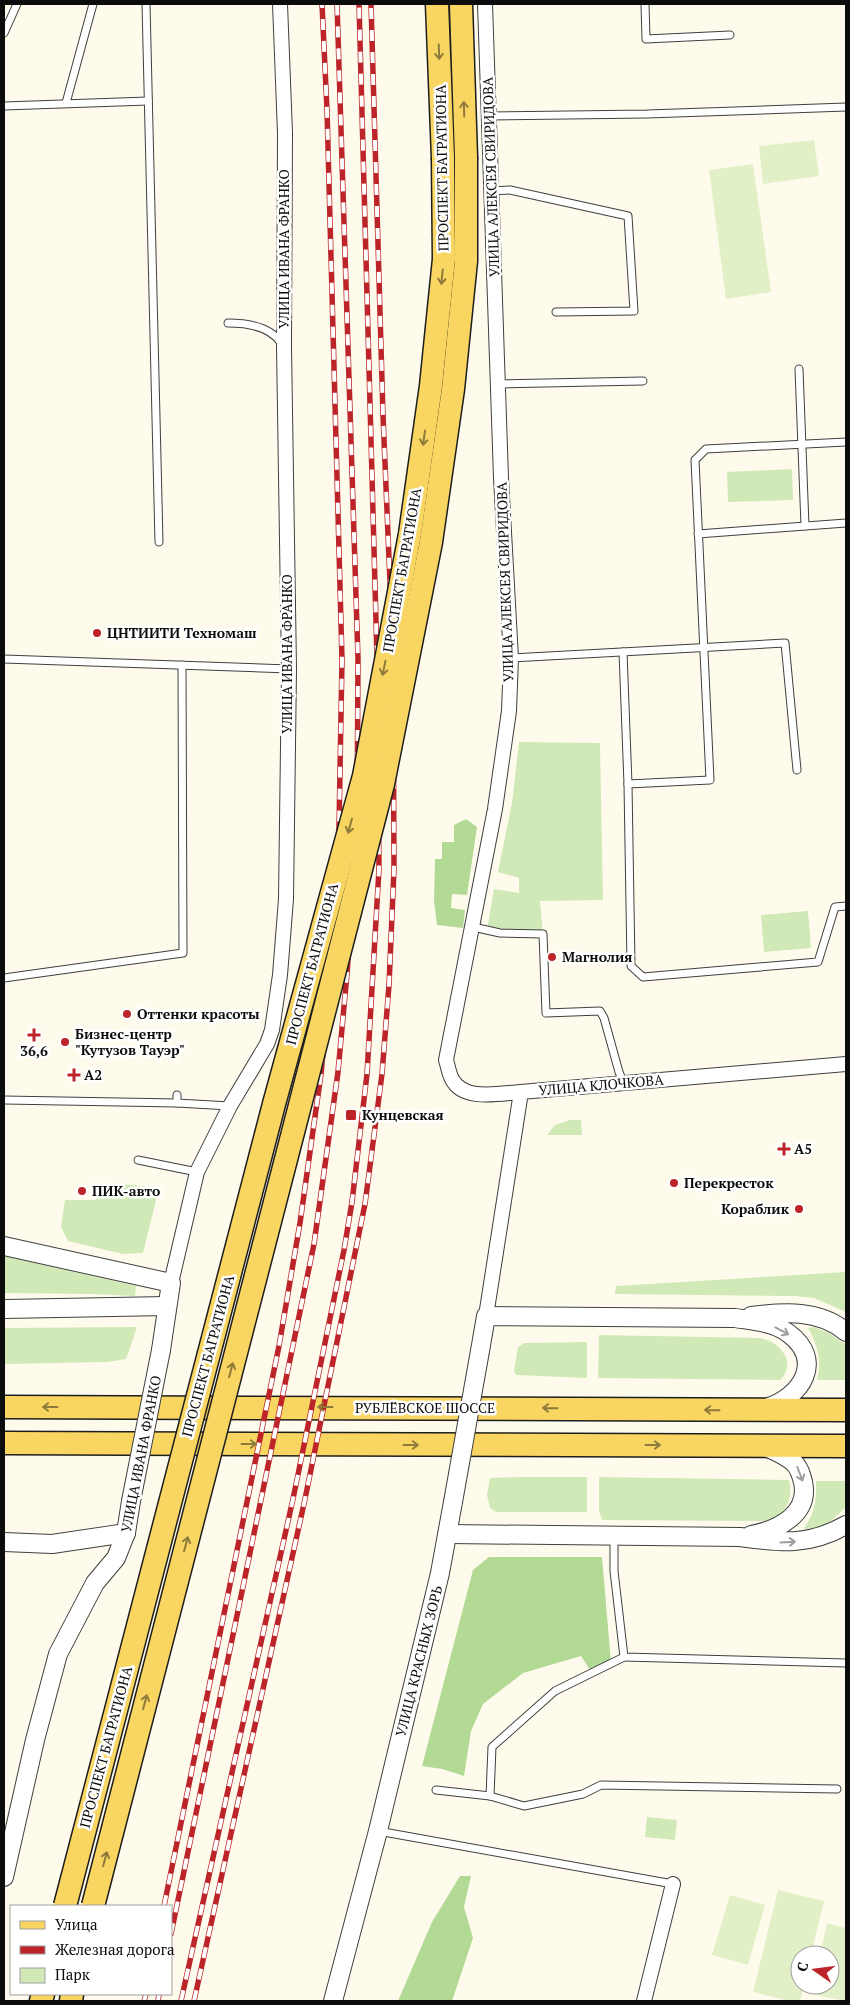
<svg xmlns="http://www.w3.org/2000/svg" width="850" height="2005" viewBox="0 0 850 2005" font-family="'PT Serif',serif">
<style>
.green{fill:#d0e9b6}
.forest{fill:#b3da95}
.pitch{fill:#e2f0c8}
.lines{fill:none;stroke-linecap:round;stroke-linejoin:round}
.service-casing{stroke:#3f3f3f;stroke-width:9}
.minor-casing{stroke:#3f3f3f;stroke-width:16}
.tertiary-casing{stroke:#3f3f3f;stroke-width:20}
.primary-casing{stroke:#1d1d1d;stroke-width:25}
.service{stroke:#fff;stroke-width:7}
.minor{stroke:#fff;stroke-width:14}
.tertiary{stroke:#fff;stroke-width:18}
.primary{stroke:#f9d662;stroke-width:22}
.rail-casing{stroke:#bd242a;stroke-width:5.5}
.rail{stroke:#fff;stroke-width:4;stroke-dasharray:11;stroke-linecap:butt}
.tertiary-bridge-casing{stroke:#3f3f3f;stroke-width:20;stroke-linecap:butt}
.primary-bridge-casing{stroke:#1d1d1d;stroke-width:25;stroke-linecap:butt}
.tertiary-bridge{stroke:#fff;stroke-width:18}
.primary-bridge{stroke:#f9d662;stroke-width:22}
.oneway{stroke:#8e7b3b}
.oneway2{stroke:#9e9e9e}
.poi-dot{fill:#bd242a;stroke:#fff;stroke-width:2}
.labels{text-anchor:middle;stroke-width:5;stroke-linejoin:round;paint-order:stroke}
.street-label{font-size:14px;fill:#0c0c0c;stroke:#fff}
.poi-label{font-size:14px;font-weight:bold;fill:#0c0c0c;stroke:#fff;text-anchor:start}
</style>
<rect width="100%" height="100%" fill="#fffbec"/>
<g class="green">
<polygon points="792,469 793,500 728,502 727,472"/>
<polygon points="519,742 600,743 603,900 540,901 543,934 487,930 494,889 519,893 519,878 498,872 512,803"/>
<polygon points="808,911 811,948 764,952 761,915"/>
<polygon points="570,1120 581,1120 582,1135 547,1135 555,1125"/>
<polygon points="114,1183 159,1188 143,1253 123,1254 68,1241 61,1227 65,1200 95,1200 114,1190"/>
<polygon points="4,1256 136,1286 135,1296 93,1294 4,1293"/>
<polygon points="846,1272 846,1312 814,1298 795,1296 615,1294 616,1286"/>
<polygon points="137,1327 126,1359 108,1362 4,1364 4,1328"/>
<path d="M814 1327 829 1333 846 1345V1380H817C822 1361 818 1346 808 1328Z"/>
<path d="M599 1335 760 1338C779 1341 798 1362 780 1380L598 1378Z"/>
<polygon points="587,1342 587,1378 516,1375 514,1371 518,1347 524,1343"/>
<polygon points="520,1477 587,1477 587,1512 496,1512 490,1508 487,1495 490,1478"/>
<path d="M599 1477 789 1480C793 1499 787 1510 772 1521L602 1520 599 1511Z"/>
<path d="M816 1481H846V1507L823 1528 808 1531 804 1528C815 1513 817 1498 816 1481Z"/>
<polygon points="647,1817 677,1820 675,1840 645,1837"/>
</g>
<g class="forest">
<polygon points="466,819 477,827 467,895 452,894 451,908 465,910 463,928 437,925 434,901 435,859 442,859 442,842 454,842 454,825"/>
<polygon points="489,1557 602,1557 611,1663 592,1673 581,1656 523,1673 483,1704 471,1731 464,1776 442,1769 422,1766 473,1570"/>
<polygon points="460,1876 471,1876 464,1907 473,1938 452,2001 398,2001 432,1922"/>
</g>
<g class="pitch">
<polygon points="814,140 819,176 763,184 759,146"/>
<polygon points="753,164 771,292 726,299 709,170"/>
<polygon points="778,1890 824,1901 811,1955 800,1955 800,1985 804,1985 800,2001 789,2001 753,1992"/>
<polygon points="730,1895 765,1905 748,1965 712,1955"/>
<polygon points="827,1923 846,1928 846,2001 811,1994 813,1985 830,1985 830,1955 820,1955"/>
</g>
<g class="lines">
<g class="service-casing">
<g id="service">
<polyline points="146,4 159,542"/>
<polyline points="645,4 646,39 730,35"/>
<polyline points="4,33 17,4"/>
<polyline points="66,103 93,4"/>
<polyline points="4,106 148,101"/>
<polyline points="489,116 647,114 846,107"/>
<polyline points="491,191 510,190 628,216 634,311 556,312"/>
<path d="M228 323C247 323 270 326 281 343"/>
<polyline points="799,369 805,526"/>
<polyline points="498,384 643,381"/>
<polyline points="846,442 706,449 695,460 710,780 628,784 631,966 643,977 818,962 835,907 846,906"/>
<polyline points="698,534 846,523"/>
<polyline points="623,652 628,784"/>
<polyline points="511,658 785,643 797,770"/>
<polyline points="4,659 289,669"/>
<polyline points="473,927 500,933 543,934 546,1013 600,1011 604,1018 619,1072 624,1084"/>
<polyline points="4,978 183,953 182,665"/>
<polyline points="4,1100 177,1103 230,1106"/>
<polyline points="177,1103 177,1095"/>
<polyline points="138,1160 197,1172"/>
<polyline points="614,1536 614,1571 624,1657 846,1663"/>
<polyline points="436,1790 490,1796 492,1747 555,1691 624,1657"/>
<polyline points="490,1796 524,1806 583,1794 601,1785 837,1789"/>
<polyline points="378,1831 673,1884"/>
</g>
</g>
<g class="minor-casing">
<g id="minor">
<path d="M485 4 501 478 511 658 509 711 495 809 446 1060C448 1066 449 1074 452 1079 463 1102 501 1093 521 1092"/>
<polyline points="171,1283 197,1172 230,1106 267,1044 272,1030 280,975 286,899 289,669 284,346 285,133 280,4"/>
<polyline points="486,1316 521,1092 846,1064"/>
<polyline points="644,2001 673,1884"/>
</g>
</g>
<g class="tertiary-casing">
<g id="tertiary">
<polyline points="4,1246 171,1283 161,1350"/>
<polyline points="4,1309 167,1306"/>
<path d="M751 1316C784 1312 819 1309 846 1332"/>
<path d="M480 1351 486 1316 735 1318C753 1321 773 1322 788 1333 825 1360 802 1397 766 1408"/>
<path d="M448 1534 740 1537C781 1543 809 1546 846 1525"/>
<path d="M751 1535C778 1530 810 1514 803 1482 801 1474 799 1467 793 1462 785 1455 775 1451 766 1447"/>
<polyline points="4,1542 52,1544 126,1533"/>
<polyline points="4,1877 35,1740 58,1654 95,1583 116,1558 126,1533 131,1501"/>
<polyline points="333,2001 378,1831 440,1573 453,1502"/>
</g>
</g>
<g class="primary-casing">
<g id="primary">
<polyline points="437,4 443,158"/>
<polyline points="461,4 466,157"/>
<polyline points="4,1407 846,1410"/>
<polyline points="4,1443 846,1446"/>
<polyline points="41,2001 43,1994"/>
<polyline points="71,2001 72,1994"/>
</g>
</g>
<use href="#service" class="service"/>
<use href="#minor" class="minor"/>
<use href="#tertiary" class="tertiary"/>
<use href="#primary" class="primary"/>
<g class="rail-casing">
<g id="rail">
<polyline points="164,1906 279,1346 300,1223 321,1074 331,973 339,827 342,660 327,110 322,4"/>
<polyline points="171,1934 314,1244 338,1072 347,974 357,825 358,659 337,4"/>
<polyline points="144,2001 146,1994"/>
<polyline points="158,2001 159,1994"/>
<polyline points="181,2001 293,1499 344,1250 352,1202 367,1074 379,869 377,658 359,4"/>
<polyline points="194,2001 305,1499 365,1204 382,1074 389,985 394,869 393,654 383,415 371,4"/>
</g>
</g>
<use href="#rail" class="rail"/>
<g class="tertiary-bridge-casing">
<g id="tertiary-bridge">
<polyline points="131,1501 161,1350"/>
<polyline points="453,1502 480,1351"/>
</g>
</g>
<g class="primary-bridge-casing">
<g id="primary-bridge">
<polyline points="65,1906 274,1104 364,776 410,534 431,386 444,259 443,158"/>
<polyline points="93,1906 383,784 431,542 453,389 466,261 466,157"/>
</g>
</g>
<use href="#tertiary-bridge" class="tertiary-bridge"/>
<use href="#primary-bridge" class="primary-bridge"/>
</g>
<defs><path id="oneway-shaft" d="M-6 0H5M1.5-3L5.5 0L1.5 3" fill="none" stroke-width="1.6" stroke-linecap="round" stroke-linejoin="round" transform="scale(1.25)"/></defs>
<g class="oneway">
<use href="#oneway-shaft" transform="translate(439 52) rotate(88)"/>
<use href="#oneway-shaft" transform="translate(464 109) rotate(-92)"/>
<use href="#oneway-shaft" transform="translate(442 277) rotate(96)"/>
<use href="#oneway-shaft" transform="translate(424 438) rotate(98)"/>
<use href="#oneway-shaft" transform="translate(384 668) rotate(101)"/>
<use href="#oneway-shaft" transform="translate(350 826) rotate(105)"/>
<use href="#oneway-shaft" transform="translate(231 1370) rotate(-75)"/>
<use href="#oneway-shaft" transform="translate(50 1407) rotate(-180)"/>
<use href="#oneway-shaft" transform="translate(325 1407) rotate(-180)"/>
<use href="#oneway-shaft" transform="translate(550 1408) rotate(-179)"/>
<use href="#oneway-shaft" transform="translate(712 1410) rotate(-179)"/>
<use href="#oneway-shaft" transform="translate(249 1444)"/>
<use href="#oneway-shaft" transform="translate(411 1445)"/>
<use href="#oneway-shaft" transform="translate(653 1445)"/>
<use href="#oneway-shaft" transform="translate(186 1544) rotate(-75)"/>
<use href="#oneway-shaft" transform="translate(145 1702) rotate(-75)"/>
<use href="#oneway-shaft" transform="translate(105 1859) rotate(-75)"/>
</g>
<g class="oneway2">
<use href="#oneway-shaft" transform="translate(782 1331) rotate(28)"/>
<use href="#oneway-shaft" transform="translate(800 1474) rotate(69)"/>
<use href="#oneway-shaft" transform="translate(788 1542) rotate(-3)"/>
</g>
<g class="poi-dot">
<circle cx="97" cy="633" r="5"/>
<circle cx="552" cy="957" r="5"/>
<circle cx="127" cy="1014" r="5"/>
<path d="M31.5 1027.5h5v5h5v5h-5v5h-5v-5h-5v-5h5z"/>
<circle cx="65" cy="1042" r="5"/>
<path d="M71.5 1067.5h5v5h5v5h-5v5h-5v-5h-5v-5h5z"/>
<rect x="345" y="1109" width="12" height="12" rx="2.5"/>
<path d="M781.5 1141.5h5v5h5v5h-5v5h-5v-5h-5v-5h5z"/>
<circle cx="674" cy="1183" r="5"/>
<circle cx="82" cy="1191" r="5"/>
<circle cx="799" cy="1209" r="5"/>
</g>
<g class="labels">
<g class="street-label">
<text transform="translate(442 168) rotate(-91)" y="5">ПРОСПЕКТ БАГРАТИОНА</text>
<text transform="translate(491 177) rotate(-92)" y="5">УЛИЦА АЛЕКСЕЯ СВИРИДОВА</text>
<text transform="translate(284 249) rotate(-90)" y="5">УЛИЦА ИВАНА ФРАНКО</text>
<text transform="translate(402 570) rotate(-80)" y="5">ПРОСПЕКТ БАГРАТИОНА</text>
<text transform="translate(505 582) rotate(-92)" y="5">УЛИЦА АЛЕКСЕЯ СВИРИДОВА</text>
<text transform="translate(287 654) rotate(-90)" y="5">УЛИЦА ИВАНА ФРАНКО</text>
<text transform="translate(312 964) rotate(-75)" y="5">ПРОСПЕКТ БАГРАТИОНА</text>
<text transform="translate(601 1085) rotate(-5)" y="5">УЛИЦА КЛОЧКОВА</text>
<text transform="translate(208 1356) rotate(-75)" y="5">ПРОСПЕКТ БАГРАТИОНА</text>
<text x="425" y="1413">РУБЛЁВСКОЕ ШОССЕ</text>
<text transform="translate(141 1454) rotate(-79)" y="5">УЛИЦА ИВАНА ФРАНКО</text>
<text transform="translate(419 1661) rotate(-76)" y="5">УЛИЦА КРАСНЫХ ЗОРЬ</text>
<text transform="translate(106 1747) rotate(-75)" y="5">ПРОСПЕКТ БАГРАТИОНА</text>
</g>
<g class="poi-label">
<text x="107" y="638">ЦНТИИТИ Техномаш</text>
<text x="562" y="962">Магнолия</text>
<text x="137" y="1019">Оттенки красоты</text>
<text x="75" y="1039">Бизнес-центр<tspan x="75" dy="16">"Кутузов Тауэр"</tspan></text>
<text x="34" y="1056" text-anchor="middle">36,6</text>
<text x="84" y="1080">А2</text>
<text x="362" y="1120">Кунцевская</text>
<text x="794" y="1154">А5</text>
<text x="684" y="1188">Перекресток</text>
<text x="92" y="1196">ПИК-авто</text>
<text x="789" y="1214" text-anchor="end">Кораблик</text>
</g>
</g>
<rect width="850" height="2005" fill="none" stroke="#0c0c0c" stroke-width="10"/>
<rect x="10" y="1905" width="162" height="90" fill="#ffffff" stroke="#9e9e9e"/>
<rect x="20" y="1921" width="25" height="8" fill="#f9d662" stroke="#9e9e9e"/>
<text x="55" y="1930" font-size="15" fill="#0c0c0c">Улица</text>
<rect x="20" y="1946" width="25" height="8" fill="#bd242a" stroke="#9e9e9e"/>
<text x="55" y="1955" font-size="15" fill="#0c0c0c">Железная дорога</text>
<rect x="20" y="1968" width="25" height="15" fill="#d0e9b6" stroke="#9e9e9e"/>
<text x="55" y="1980" font-size="15" fill="#0c0c0c">Парк</text>
<g transform="translate(815 1970) rotate(284)"><circle r="24" fill="#ffffff" stroke="#9e9e9e"/>
<path d="M0-4L9 19L0 12L-9 19Z" fill="#bd242a"/>
<text y="-8" font-size="14" font-weight="bold" text-anchor="middle" fill="#0c0c0c">С</text>
</g>
</svg>
